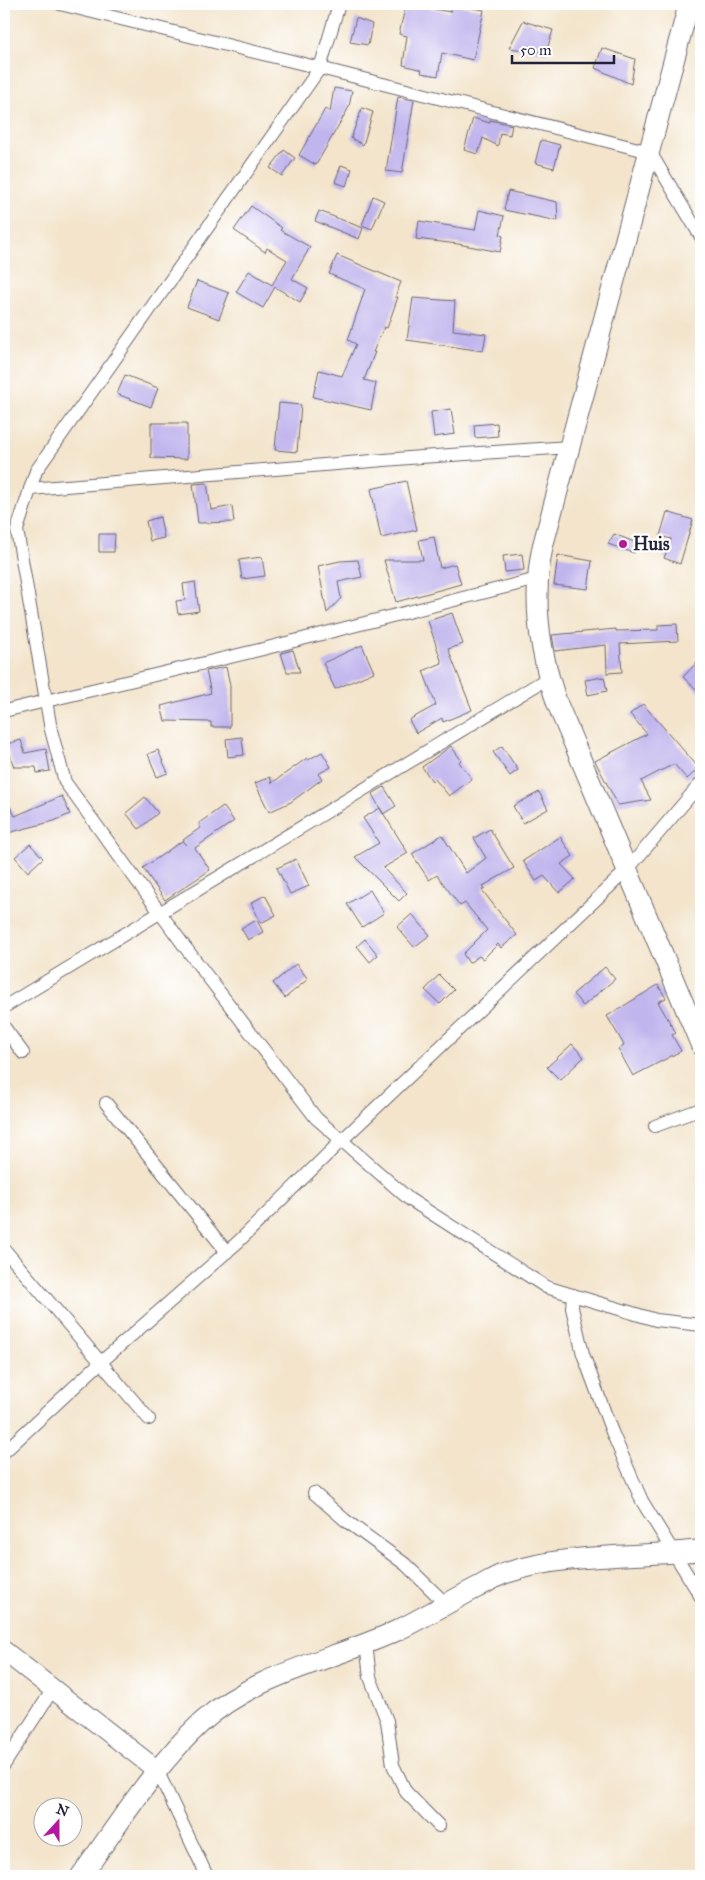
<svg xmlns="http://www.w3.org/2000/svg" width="705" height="1880" viewBox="0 0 705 1880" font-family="'IM FELL Great Primer',serif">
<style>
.building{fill:#c1b5ed}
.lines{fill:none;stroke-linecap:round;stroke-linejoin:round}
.street-casing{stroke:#6b666d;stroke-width:14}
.secondary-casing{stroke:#6b666d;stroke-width:21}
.primary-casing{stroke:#6b666d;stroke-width:22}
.street{stroke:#fff;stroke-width:12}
.secondary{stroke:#fff;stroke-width:19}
.primary{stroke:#fff;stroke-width:20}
.poi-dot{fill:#b5179e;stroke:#fff;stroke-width:2}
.labels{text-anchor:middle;stroke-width:4.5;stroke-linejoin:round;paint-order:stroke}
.poi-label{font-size:18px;font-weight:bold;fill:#22223b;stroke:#fff;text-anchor:start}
</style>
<rect width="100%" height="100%" fill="#fff"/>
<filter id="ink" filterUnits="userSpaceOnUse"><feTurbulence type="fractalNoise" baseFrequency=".02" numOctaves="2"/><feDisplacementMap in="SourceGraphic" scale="10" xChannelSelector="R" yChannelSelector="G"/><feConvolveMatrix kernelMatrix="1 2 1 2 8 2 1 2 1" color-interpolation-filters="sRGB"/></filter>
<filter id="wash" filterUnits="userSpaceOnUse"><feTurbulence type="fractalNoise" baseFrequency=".0096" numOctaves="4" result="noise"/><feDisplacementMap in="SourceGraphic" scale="20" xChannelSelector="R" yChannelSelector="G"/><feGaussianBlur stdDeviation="1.12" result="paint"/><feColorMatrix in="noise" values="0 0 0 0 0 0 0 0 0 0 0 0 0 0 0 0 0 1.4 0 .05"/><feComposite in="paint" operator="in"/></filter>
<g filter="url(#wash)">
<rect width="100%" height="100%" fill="#f3e4cb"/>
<g id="blocks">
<g class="building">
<polygon points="406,4 450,12 451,4 484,10 473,60 442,53 438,76 421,73 422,70 403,65 407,36 399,34"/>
<polygon points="356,18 372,24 368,45 350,42"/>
<polygon points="523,21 553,30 546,53 509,48"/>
<polygon points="602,48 635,59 631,84 595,68"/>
<polygon points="334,88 352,91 349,107 316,165 299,155 325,109 330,112"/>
<polygon points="398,97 414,100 402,173 386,171"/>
<polygon points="362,108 373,112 363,145 351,138"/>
<polygon points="473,118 490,123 490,120 512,125 510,135 500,133 498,146 483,138 478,154 464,150"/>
<polygon points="541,140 560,145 554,168 535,163"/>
<polygon points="284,150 295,158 282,176 270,168"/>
<polygon points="341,165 352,169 346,186 335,182"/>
<polygon points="508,191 557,202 558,221 504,210"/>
<polygon points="373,196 384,201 372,229 362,225"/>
<polygon points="251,206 282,228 280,230 310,247 292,279 308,288 300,302 275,287 263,308 236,292 249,271 272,285 287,260 267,248 265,252 234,230"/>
<polygon points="479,210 504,216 500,235 503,236 500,252 458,244 416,239 419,221 475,230"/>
<polygon points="319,211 363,228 359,239 315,221"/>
<polygon points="337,255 401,282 395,297 398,297 387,328 384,327 373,352 375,352 364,380 376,383 371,410 313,397 319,370 342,376 356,344 348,340 365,289 329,274"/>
<polygon points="197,281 229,293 219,319 187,307"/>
<polygon points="413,298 455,301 453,330 486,334 483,351 407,340"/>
<polygon points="125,375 158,388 151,407 117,394"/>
<polygon points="279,403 301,405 297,452 275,450"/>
<polygon points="451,409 455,434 434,437 431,412"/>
<polygon points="151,423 187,423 187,459 151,458"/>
<polygon points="497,423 498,436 475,438 474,425"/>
<polygon points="406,481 417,530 381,538 371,489"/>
<polygon points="207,483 211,510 232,506 234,522 198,523 193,484"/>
<polygon points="667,512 693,520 680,564 664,558 671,539 660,536"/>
<polygon points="160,517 164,538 150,541 146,521"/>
<polygon points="99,534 115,534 114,552 99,552"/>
<polygon points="614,534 637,543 634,553 608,544"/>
<polygon points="434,537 440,568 455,564 461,584 396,602 384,560 423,560 419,540"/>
<polygon points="522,554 524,570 505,572 503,556"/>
<polygon points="558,555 592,561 588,589 554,585"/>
<polygon points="262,557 265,576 242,579 239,560"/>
<polygon points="358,560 362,577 338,582 341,598 327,613 318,566 340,561"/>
<polygon points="195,582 199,611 178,614 176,601 185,600 183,584"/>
<polygon points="452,613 463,644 448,649 472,710 443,722 442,718 416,733 409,720 436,705 423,671 442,663 428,621"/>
<polygon points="677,624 678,641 620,644 622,672 607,673 606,645 555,651 552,635 616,629 616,631 658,630 658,625"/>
<polygon points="362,645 374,672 335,689 323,663"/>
<polygon points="293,650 300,672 287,672 281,653"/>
<polygon points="701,658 701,694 683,677"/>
<polygon points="226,667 230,685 230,727 211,727 211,722 165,721 161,706 211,693 206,671"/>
<polygon points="604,677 607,691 588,695 585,680"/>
<polygon points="643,704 699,768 687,779 674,764 641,781 651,800 618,805 595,761 647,734 630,714"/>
<polygon points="242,737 244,755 228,757 226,739"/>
<polygon points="21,740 25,753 46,749 50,771 37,773 36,767 14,767 6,744"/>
<polygon points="451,746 461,760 459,762 472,779 449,796 435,779 432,781 422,767"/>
<polygon points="502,746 518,770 510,776 493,752"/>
<polygon points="158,750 168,773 157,777 148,754"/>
<polygon points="322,752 331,767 318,774 322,779 291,802 269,812 255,783 270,777 272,783 307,758 308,760"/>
<polygon points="384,787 396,806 383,814 372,794"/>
<polygon points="539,792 548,809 523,823 513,806"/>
<polygon points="4,795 15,816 62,796 70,814 54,821 4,834"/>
<polygon points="145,797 158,813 139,829 126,813"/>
<polygon points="223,806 234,821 195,848 210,870 165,900 143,868 182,841 186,845 183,840 200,828 199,823"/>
<polygon points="380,808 408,853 383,868 407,893 399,901 355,857 379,843 363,818"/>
<polygon points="490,829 514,868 483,886 485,888 482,890 517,935 501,948 498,944 483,959 479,956 469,963 463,954 487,930 465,903 460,906 437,875 429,880 412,854 442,835 466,873 486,858 474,838"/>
<polygon points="560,837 573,856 561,864 575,879 559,893 544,876 536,881 523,861"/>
<polygon points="30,844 43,858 28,872 15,857"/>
<polygon points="296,859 309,886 290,894 277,868"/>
<polygon points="370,890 384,913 362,927 347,904"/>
<polygon points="265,895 276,915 261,923 251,903"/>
<polygon points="412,914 430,935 414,947 397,927"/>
<polygon points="257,920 263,932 248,940 241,928"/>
<polygon points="365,939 378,955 370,962 357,946"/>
<polygon points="296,964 308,979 285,998 273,983"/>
<polygon points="605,967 615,979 583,1006 573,994"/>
<polygon points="439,975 454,990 440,1004 425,990"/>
<polygon points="658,985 666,998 658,1002 676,1033 672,1035 681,1051 633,1076 618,1049 624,1045 607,1016"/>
<polygon points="572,1044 584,1057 560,1080 547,1067"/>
</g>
</g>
</g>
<g filter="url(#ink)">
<use href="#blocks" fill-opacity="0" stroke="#6b666d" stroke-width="1"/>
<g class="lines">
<g class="street-casing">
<g id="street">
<polyline points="60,4 320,68 650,152 701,237"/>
<polyline points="339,4 320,68 36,471 17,530 51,730 65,782 185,947 316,1118 409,1199 546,1287 656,1320 701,1325"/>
<polyline points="30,489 421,457 570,447"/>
<polyline points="4,711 263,649 537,579"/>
<polyline points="4,1007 548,678"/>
<polyline points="4,1027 23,1053"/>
<polyline points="106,1103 227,1252"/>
<polyline points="655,1126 701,1109"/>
<polyline points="4,1249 149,1419"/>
<polyline points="573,1295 572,1308 583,1354 612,1432 642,1501 701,1597"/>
<polyline points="4,1452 100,1363 238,1242 342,1140 627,870 701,783"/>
<polyline points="314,1493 345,1520 405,1564 446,1604"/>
<polyline points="366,1644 370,1677 387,1721 393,1765 406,1792 439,1826"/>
<polyline points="4,1765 53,1689"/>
<polyline points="157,1770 207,1876"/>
</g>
</g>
<g class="secondary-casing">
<polyline id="secondary" points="4,1651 157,1770"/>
</g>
<g class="primary-casing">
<g id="primary">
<path d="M689 4 543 545C531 599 539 651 557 703L701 1045"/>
<path d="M81 1876C119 1824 154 1766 202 1722 256 1673 331 1661 396 1631 423 1618 449 1602 476 1588 486 1583 496 1576 506 1573 569 1552 637 1558 701 1550"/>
</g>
</g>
<use href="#street" class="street"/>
<use href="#secondary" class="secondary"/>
<use href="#primary" class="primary"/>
</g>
</g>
<circle class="poi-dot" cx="623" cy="544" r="5"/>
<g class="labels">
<g class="poi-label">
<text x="633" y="550">Huis</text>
</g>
</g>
<rect width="705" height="1880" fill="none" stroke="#fff" stroke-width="20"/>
<g transform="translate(58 1822) rotate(21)"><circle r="24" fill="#ffffff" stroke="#a7a7b1"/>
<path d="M0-4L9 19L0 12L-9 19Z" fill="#b5179e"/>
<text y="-8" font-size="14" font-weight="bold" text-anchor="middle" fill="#22223b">N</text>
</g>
<path d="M512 55v8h102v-8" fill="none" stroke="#22223b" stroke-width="2.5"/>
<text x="520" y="55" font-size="15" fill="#22223b" stroke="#ffffff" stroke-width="4" paint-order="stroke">50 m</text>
</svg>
